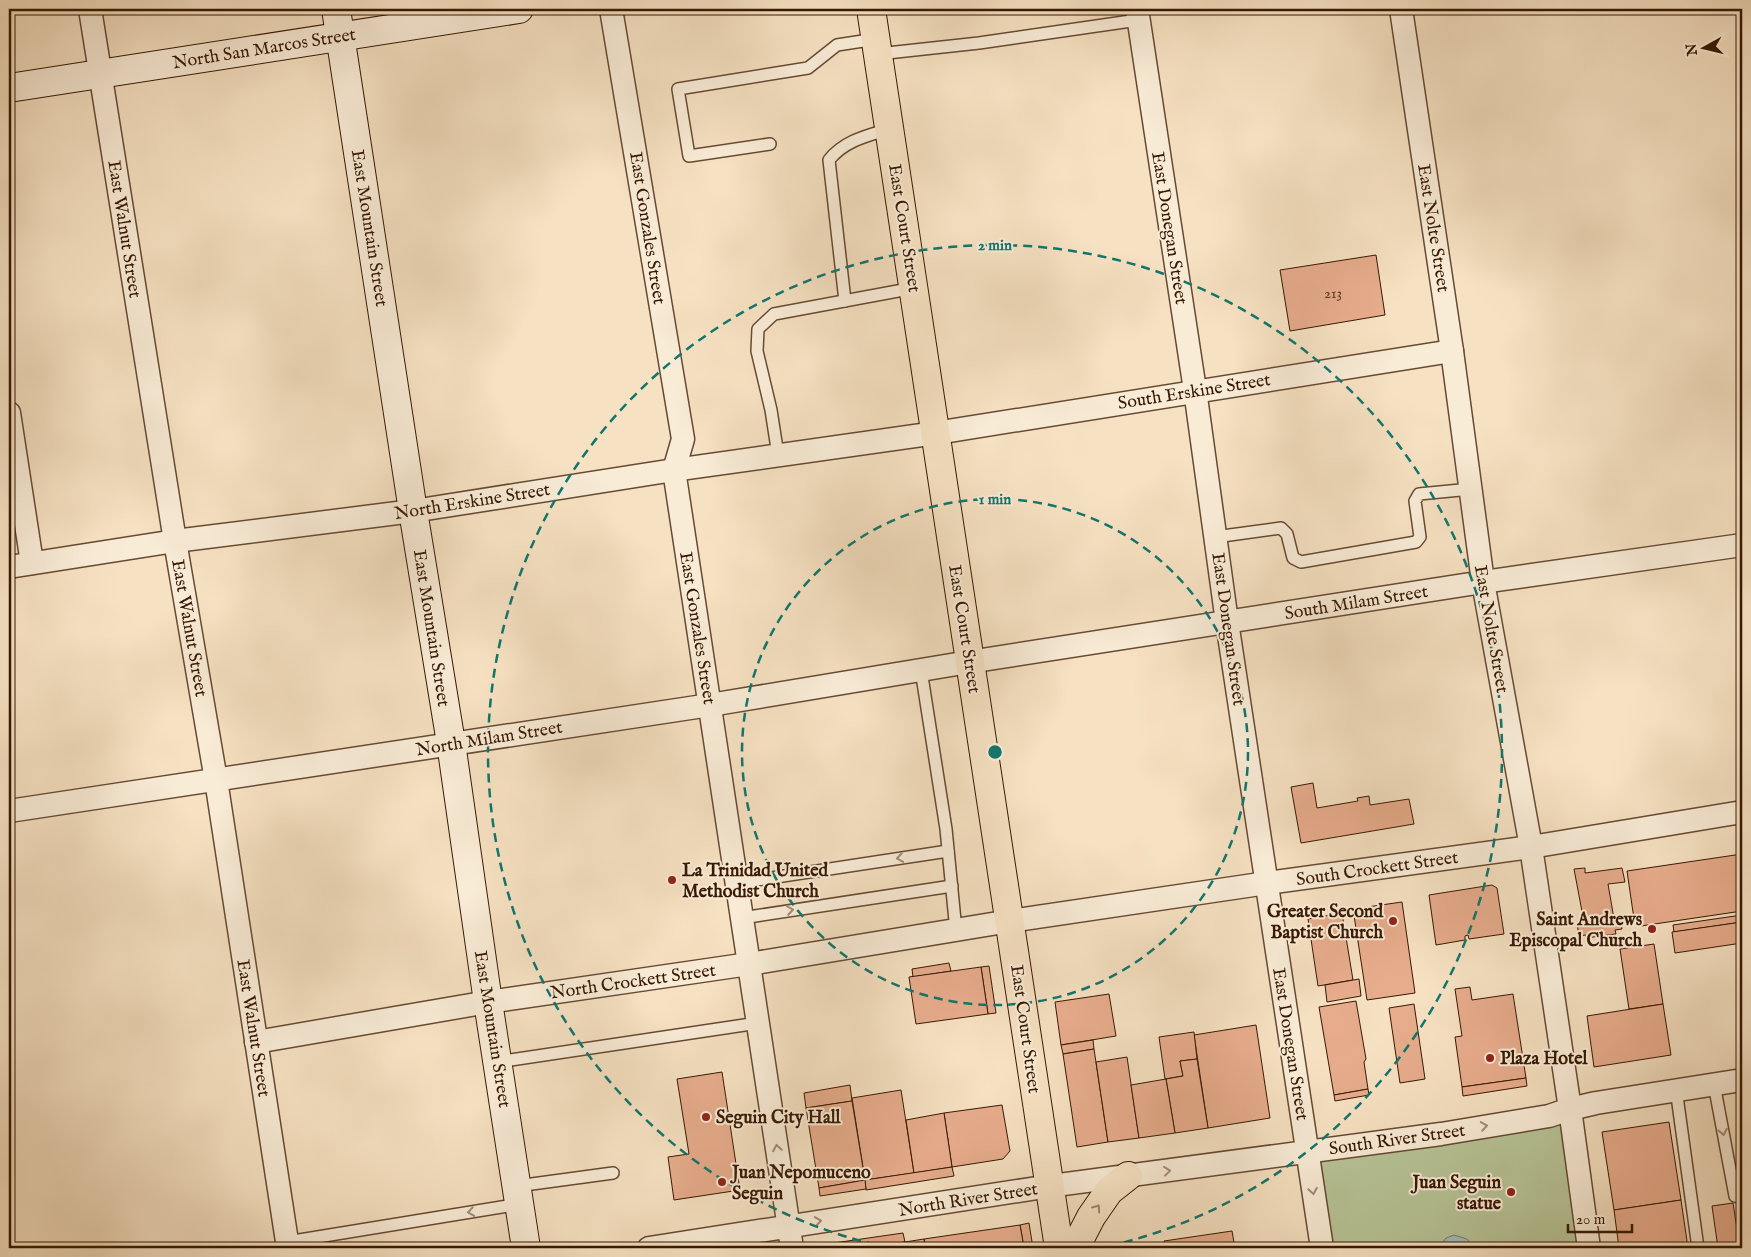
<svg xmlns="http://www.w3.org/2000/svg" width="1751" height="1257" viewBox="0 0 1751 1257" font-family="'IM FELL English',serif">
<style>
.green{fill:#b7c497;stroke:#776e4d}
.water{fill:#a1bbbd;stroke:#777a73}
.building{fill:#e7ac8c;stroke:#371803}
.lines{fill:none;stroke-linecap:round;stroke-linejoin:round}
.lane-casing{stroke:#674a33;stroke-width:14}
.street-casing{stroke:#674a33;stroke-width:25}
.secondary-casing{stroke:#371803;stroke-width:30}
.primary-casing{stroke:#371803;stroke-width:30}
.lane{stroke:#f9ecd7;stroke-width:11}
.street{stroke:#f9ecd7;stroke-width:22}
.secondary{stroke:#f9ecd7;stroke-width:28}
.primary{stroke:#f6e1c2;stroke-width:28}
.oneway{stroke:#a28d78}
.oneway2{stroke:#a0876c}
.ring{fill:none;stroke:#0f766e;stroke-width:2.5;stroke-dasharray:9 6}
.poi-dot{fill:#8f2418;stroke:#f9ecd7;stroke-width:2}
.labels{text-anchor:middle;stroke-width:4;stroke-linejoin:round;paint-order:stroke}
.number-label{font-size:15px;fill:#633d25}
.street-label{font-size:18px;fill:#371803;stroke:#f9ecd7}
.poi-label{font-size:18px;font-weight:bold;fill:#371803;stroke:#f9ecd7;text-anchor:start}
.centre{fill:#0f766e;stroke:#f9ecd7;stroke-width:2.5}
.ring-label{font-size:15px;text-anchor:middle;font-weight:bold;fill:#0f766e;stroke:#f9ecd7;stroke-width:4;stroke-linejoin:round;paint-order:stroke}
</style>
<rect width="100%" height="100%" fill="#f6e1c2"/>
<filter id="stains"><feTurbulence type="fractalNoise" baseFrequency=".004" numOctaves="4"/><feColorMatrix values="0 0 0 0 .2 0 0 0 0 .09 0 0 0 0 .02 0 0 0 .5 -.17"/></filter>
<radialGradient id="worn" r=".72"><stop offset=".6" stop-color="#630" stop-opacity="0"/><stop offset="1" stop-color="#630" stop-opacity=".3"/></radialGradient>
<polygon class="green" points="1570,1109 1589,1248 1322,1248 1307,1152"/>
<polygon class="water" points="1454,1235 1467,1239 1474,1248 1438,1248 1446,1238"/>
<g class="building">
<polygon points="1376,255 1385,315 1290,331 1280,270"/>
<polygon points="1313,783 1317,808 1358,801 1357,798 1369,796 1370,805 1409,799 1414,824 1301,843 1291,787"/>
<polygon points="1742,854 1742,911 1641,926 1640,918 1634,919 1627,871"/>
<polygon points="1585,868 1585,873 1622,868 1625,882 1608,884 1614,919 1620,918 1622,929 1615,930 1616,934 1586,938 1586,935 1579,936 1577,923 1584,922 1574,869"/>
<polygon points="1492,885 1497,888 1504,934 1469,939 1468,935 1465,936 1465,940 1436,945 1429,895"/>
<polygon points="1402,902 1415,993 1367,1000 1353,909"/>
<polygon points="1342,913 1353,980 1318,986 1308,919"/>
<polygon points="1742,915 1742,922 1674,932 1673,925"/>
<polygon points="1742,922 1742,943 1675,953 1672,932"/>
<polygon points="1654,944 1663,1004 1629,1009 1620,949"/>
<polygon points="949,963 951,971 913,977 912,969"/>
<polygon points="989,966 996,1013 988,1014 981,967"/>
<polygon points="981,967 988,1014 916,1024 909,977"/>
<polygon points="1359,979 1361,996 1327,1002 1325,985"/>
<polygon points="1470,987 1472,1000 1513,994 1526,1078 1462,1087 1455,1037 1462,1036 1455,989"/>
<polygon points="1109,994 1116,1036 1061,1045 1055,1002"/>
<polygon points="1356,1001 1366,1059 1364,1062 1368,1089 1334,1095 1319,1007"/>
<polygon points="1414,1004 1425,1079 1400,1083 1389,1008"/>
<polygon points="1663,1004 1671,1055 1594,1067 1587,1016"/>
<polygon points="1256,1025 1270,1118 1208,1128 1194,1035"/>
<polygon points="1194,1032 1197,1059 1180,1061 1183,1076 1165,1079 1159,1037"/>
<polygon points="1093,1040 1094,1049 1063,1054 1061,1045"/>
<polygon points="1094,1049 1108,1142 1077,1147 1063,1054"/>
<polygon points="1127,1057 1139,1138 1108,1142 1096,1062"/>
<polygon points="1197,1059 1208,1128 1175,1133 1166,1079 1183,1076 1180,1061"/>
<polygon points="722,1072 740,1190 674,1200 668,1157 689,1154 677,1079"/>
<polygon points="1526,1078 1527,1086 1463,1096 1462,1087"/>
<polygon points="1166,1079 1175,1133 1139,1138 1131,1085"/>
<polygon points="850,1085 852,1101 806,1108 804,1093"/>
<polygon points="1368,1089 1369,1095 1335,1101 1334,1095"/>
<polygon points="901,1090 914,1173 865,1180 852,1098"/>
<polygon points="852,1101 865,1180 819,1188 806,1108"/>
<polygon points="1002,1105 1010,1151 1003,1159 952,1167 944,1113"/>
<polygon points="944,1113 952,1167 914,1173 906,1120"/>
<polygon points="1669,1122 1681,1200 1614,1210 1602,1132"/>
<polygon points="952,1167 954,1176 866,1190 865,1180"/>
<polygon points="865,1180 866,1189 820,1196 819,1188"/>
<polygon points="1681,1200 1688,1248 1619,1248 1614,1210"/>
<polygon points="1733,1203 1740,1248 1718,1248 1712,1206"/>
<polygon points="1029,1223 1033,1248 1024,1248 1020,1225"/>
<polygon points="1020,1225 1024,1247 925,1248 924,1239"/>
<polygon points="1232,1231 1235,1248 1165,1248 1164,1241"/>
<polygon points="903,1233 905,1242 863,1248 827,1248 827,1244"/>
<polygon points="924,1239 925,1248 906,1248 905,1242"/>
<polygon points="905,1242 906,1248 863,1248"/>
</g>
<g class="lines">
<g class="lane-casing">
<g id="lane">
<polyline points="878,54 979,43 1138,20"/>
<polyline points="770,144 689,156 678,89 808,68 837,45 876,39"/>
<path d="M845 301 829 160C844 141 866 136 889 129"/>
<polyline points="778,455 771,410 757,351 758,329 774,314 914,288"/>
<polyline points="1215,537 1281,528 1287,534 1293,558 1301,562 1416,542 1420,537 1415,501 1419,494 1471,489"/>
<polyline points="921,670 946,829 956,931"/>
<polyline points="737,883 948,851"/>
<polyline points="742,918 952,886"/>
<polyline points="497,1062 758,1023"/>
<polyline points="1714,1084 1735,1196 1742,1198"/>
<polyline points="1676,1089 1698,1248"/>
<polyline points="517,1186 613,1173"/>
<polyline points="287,1242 520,1204"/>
</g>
</g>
<g class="street-casing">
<g id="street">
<polyline points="90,9 175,541 216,780 288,1248"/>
<polyline points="611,9 683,439 674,470 792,1248"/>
<polyline points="1137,9 1195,390 1227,622 1322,1248"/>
<polyline points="1401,9 1452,351 1483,582 1531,847 1570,1109 1589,1248"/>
<polyline points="9,413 32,563"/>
<polyline points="9,567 175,541 413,511 674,470 936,433 1452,351"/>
<polyline points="9,811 710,705 969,662 1483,582 1742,545"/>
<polyline points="256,1042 488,1002 749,964 1010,921 1267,883 1531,847 1742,812"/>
<polyline points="649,1248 1050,1186 1441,1134 1549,1116 1570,1109 1596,1103 1742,1080"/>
</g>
</g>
<g class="secondary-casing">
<g id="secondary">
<polyline points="336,9 413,511 451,743 488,1002 526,1248"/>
<polyline points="9,88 519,9"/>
</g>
</g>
<g class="primary-casing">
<g id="primary">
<polyline points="871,9 1059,1248"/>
<polyline points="1075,1248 1091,1217 1109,1191 1128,1176"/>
</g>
</g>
<use href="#lane" class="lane"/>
<use href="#street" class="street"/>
<use href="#secondary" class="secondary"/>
<use href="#primary" class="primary"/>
</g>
<defs><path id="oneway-chevron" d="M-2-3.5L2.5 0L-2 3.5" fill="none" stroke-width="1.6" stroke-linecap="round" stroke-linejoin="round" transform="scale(1.25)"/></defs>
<g class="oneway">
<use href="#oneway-chevron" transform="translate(900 858) rotate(171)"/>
<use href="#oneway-chevron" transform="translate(790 910) rotate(-9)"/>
<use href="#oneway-chevron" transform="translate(1484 1126) rotate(-9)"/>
<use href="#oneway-chevron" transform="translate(1723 1132) rotate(80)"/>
<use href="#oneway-chevron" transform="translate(777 1148) rotate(-99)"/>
<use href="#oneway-chevron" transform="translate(1167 1171) rotate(-7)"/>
<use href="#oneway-chevron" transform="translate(1313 1191) rotate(81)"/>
<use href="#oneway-chevron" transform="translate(471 1212) rotate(171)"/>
<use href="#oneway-chevron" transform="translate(818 1221) rotate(-9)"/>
</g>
<use class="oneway2" href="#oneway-chevron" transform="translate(1097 1208) rotate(-55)"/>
<g class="ring">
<circle cx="995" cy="752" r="253"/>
<path d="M890 1248A507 507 0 1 1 1100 1248"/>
</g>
<g class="poi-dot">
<circle cx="672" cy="880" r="5"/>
<circle cx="1393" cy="921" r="5"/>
<circle cx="1652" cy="929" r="5"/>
<circle cx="1490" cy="1058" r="5"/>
<circle cx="706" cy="1117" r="5"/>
<circle cx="722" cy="1182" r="5"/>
<circle cx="1511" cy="1192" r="5"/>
</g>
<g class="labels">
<g class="number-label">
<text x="1333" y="298">213</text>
</g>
<g class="street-label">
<text transform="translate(264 48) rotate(-9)" y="6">North San Marcos Street</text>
<text transform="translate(370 228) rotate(81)" y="6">East Mountain Street</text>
<text transform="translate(648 228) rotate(81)" y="6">East Gonzales Street</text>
<text transform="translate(905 228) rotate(81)" y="6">East Court Street</text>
<text transform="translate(1170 228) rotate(81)" y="6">East Donegan Street</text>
<text transform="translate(1434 228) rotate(81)" y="6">East Nolte Street</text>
<text transform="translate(125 229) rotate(81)" y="6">East Walnut Street</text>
<text transform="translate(1194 391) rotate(-9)" y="6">South Erskine Street</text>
<text transform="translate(472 501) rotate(-9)" y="6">North Erskine Street</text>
<text transform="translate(1356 602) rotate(-9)" y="6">South Milam Street</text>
<text transform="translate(190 628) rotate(80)" y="6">East Walnut Street</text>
<text transform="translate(432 628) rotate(81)" y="6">East Mountain Street</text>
<text transform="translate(698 628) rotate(81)" y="6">East Gonzales Street</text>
<text transform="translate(965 629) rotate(81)" y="6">East Court Street</text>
<text transform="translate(1229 629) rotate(82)" y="6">East Donegan Street</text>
<text transform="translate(1492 629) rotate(80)" y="6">East Nolte Street</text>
<text transform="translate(489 738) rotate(-9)" y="6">North Milam Street</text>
<text transform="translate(1377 868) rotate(-8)" y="6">South Crockett Street</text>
<text transform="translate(633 981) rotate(-8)" y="6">North Crockett Street</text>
<text transform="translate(254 1028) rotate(81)" y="6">East Walnut Street</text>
<text transform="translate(493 1029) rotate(81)" y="6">East Mountain Street</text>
<text transform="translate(1026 1029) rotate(82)" y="6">East Court Street</text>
<text transform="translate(1291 1044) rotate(81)" y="6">East Donegan Street</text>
<text transform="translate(1397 1139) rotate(-8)" y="6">South River Street</text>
<text transform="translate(968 1199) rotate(-9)" y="6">North River Street</text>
</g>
<g class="poi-label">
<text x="682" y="876">La Trinidad United<tspan x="682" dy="21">Methodist Church</tspan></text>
<text x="1383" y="917" text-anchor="end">Greater Second<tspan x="1383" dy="21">Baptist Church</tspan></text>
<text x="1642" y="925" text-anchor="end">Saint Andrews<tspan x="1642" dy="21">Episcopal Church</tspan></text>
<text x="1500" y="1064">Plaza Hotel</text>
<text x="716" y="1123">Seguin City Hall</text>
<text x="732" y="1178">Juan Nepomuceno<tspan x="732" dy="21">Seguin</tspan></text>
<text x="1501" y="1188" text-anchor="end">Juan Seguin<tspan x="1501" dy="21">statue</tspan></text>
</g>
</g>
<circle cx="995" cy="752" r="8" class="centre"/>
<g class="ring-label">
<text x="995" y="250">2 min</text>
<text x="995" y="504">1 min</text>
</g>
<rect width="1751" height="1257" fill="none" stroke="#f6e1c2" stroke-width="30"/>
<rect x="10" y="10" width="1731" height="1237" fill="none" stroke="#371803" stroke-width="2.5"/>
<rect x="15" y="15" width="1721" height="1227" fill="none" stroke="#371803"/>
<g transform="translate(1704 48) rotate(262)" stroke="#f9ecd7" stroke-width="4" paint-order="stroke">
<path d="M0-4L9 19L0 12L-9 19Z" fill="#371803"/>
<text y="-8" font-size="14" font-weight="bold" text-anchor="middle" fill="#371803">N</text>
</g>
<path d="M1568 1224v8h64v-8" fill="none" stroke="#371803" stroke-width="2.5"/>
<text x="1576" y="1224" font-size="15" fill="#371803" stroke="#f9ecd7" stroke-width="4" paint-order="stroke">20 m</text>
<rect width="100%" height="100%" filter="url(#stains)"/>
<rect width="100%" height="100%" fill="url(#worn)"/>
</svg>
